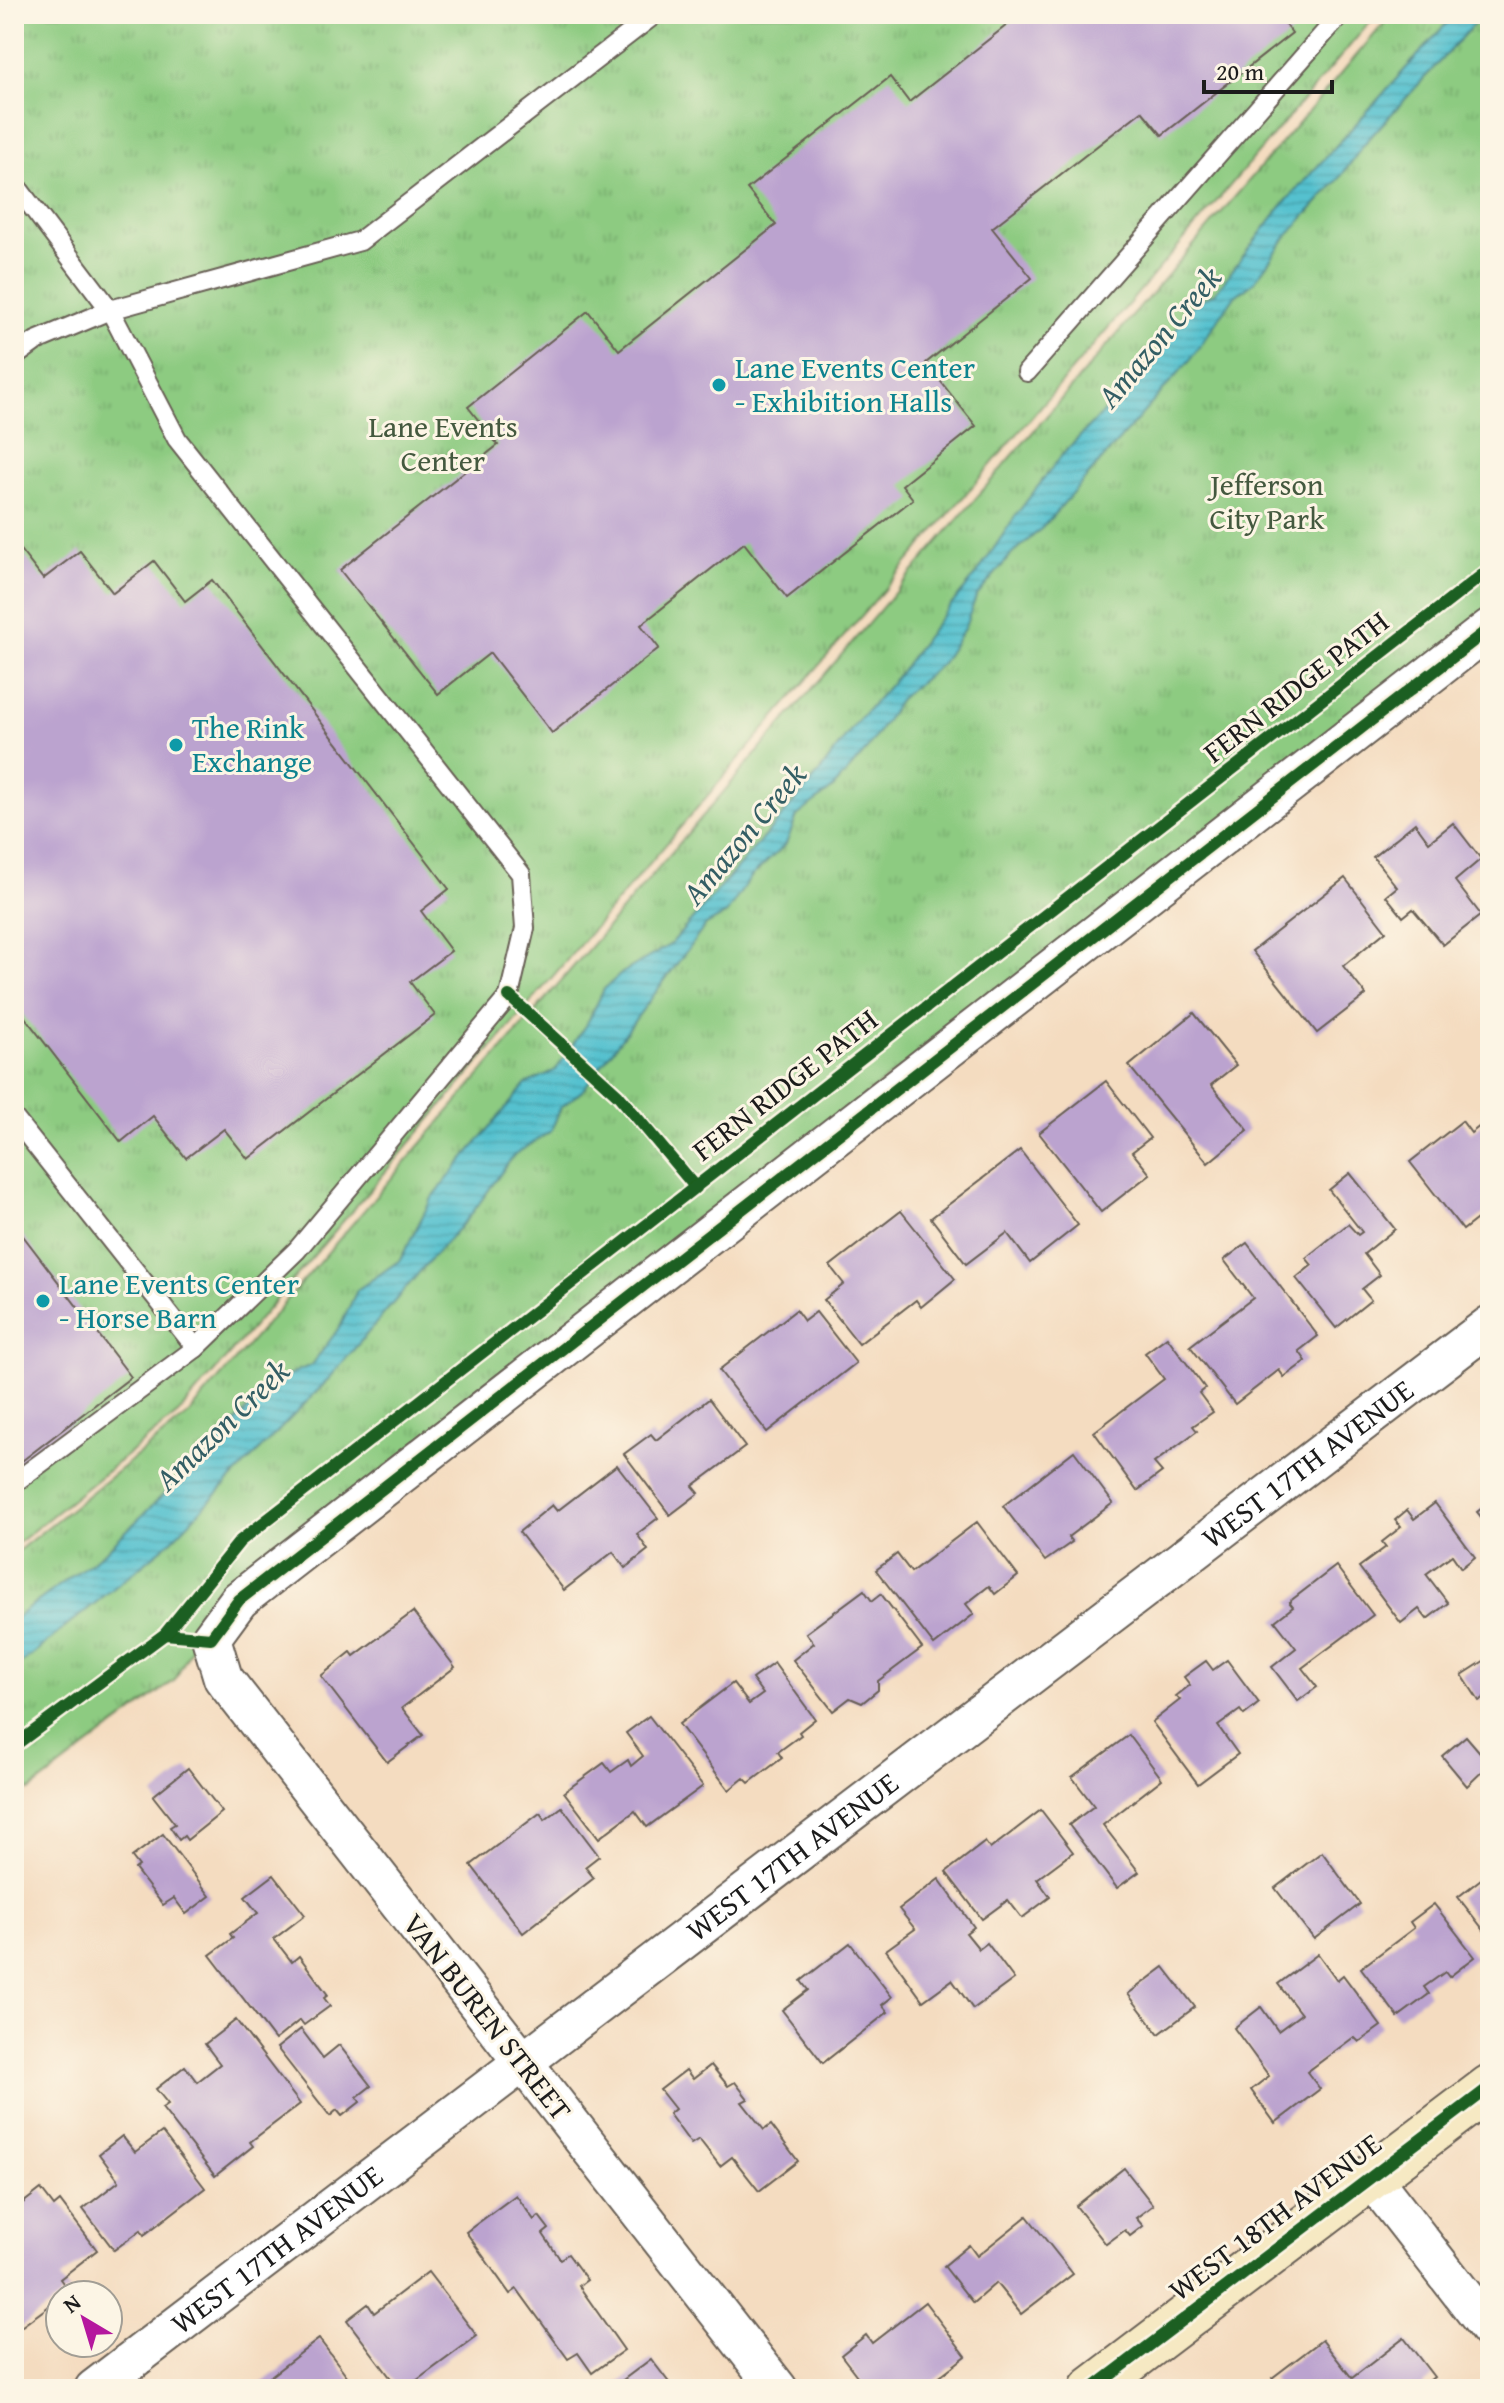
<svg xmlns="http://www.w3.org/2000/svg" width="1504" height="2403" viewBox="0 0 1504 2403" font-family="'Gentium Book Plus',serif">
<style>
.grass{fill:url(#grass-tufts);stroke:#54744e;stroke-width:2}
.water{fill:url(#water-rules);stroke:#386e76;stroke-width:2}
.building{fill:#bba3cf}
.lines{fill:none;stroke-linecap:round;stroke-linejoin:round}
.service-casing{stroke:#685f55;stroke-width:22}
.minor-casing{stroke:#685f55;stroke-width:42}
.secondary-casing{stroke:#685f55;stroke-width:48}
.service{stroke:#fff;stroke-width:18}
.minor{stroke:#fff;stroke-width:38}
.secondary{stroke:#f6e9c3;stroke-width:44}
.cycleway-casing{stroke:#fcf5e5;stroke-width:17}
.cycleway{stroke:#1b5e20;stroke-width:12}
.culture-dot{fill:#0f9aa8;stroke:#fcf5e5;stroke-width:3}
.labels{text-anchor:middle;stroke-width:6;stroke-linejoin:round;paint-order:stroke}
.culture-label{font-size:30px;fill:#0d838f;stroke:#fcf5e5;text-anchor:start}
.park-label{font-size:30px;fill:#44593f;stroke:#fcf5e5}
.street-label{font-size:30px;fill:#1c1c1c;stroke:#fcf5e5}
.water-label{font-size:32px;font-style:italic;fill:#335e64;stroke:#fcf5e5}
</style>
<defs>
<pattern id="grass-tufts" width="24" height="20" patternUnits="userSpaceOnUse" patternTransform="scale(2)"><rect width="24" height="20" fill="#8dcb81"/><path d="M3 7l-1-3M5 7V3M7 7l1-3M15 17l-1-3M17 17v-4M19 17l1-3" fill="none" stroke="#79ae6f"/></pattern>
<pattern id="water-rules" width="6" height="5" patternUnits="userSpaceOnUse" patternTransform="scale(2)"><rect width="6" height="5" fill="#55c1cf"/><path d="M0 2.5h6" fill="none" stroke="#49a5b1"/></pattern>
</defs>
<rect width="100%" height="100%" fill="#fcf5e5"/>
<filter id="ink" filterUnits="userSpaceOnUse"><feTurbulence type="fractalNoise" baseFrequency=".0125" numOctaves="2"/><feDisplacementMap in="SourceGraphic" scale="16" xChannelSelector="R" yChannelSelector="G"/><feConvolveMatrix kernelMatrix="1 2 1 2 8 2 1 2 1" color-interpolation-filters="sRGB"/></filter>
<filter id="wash" filterUnits="userSpaceOnUse"><feTurbulence type="fractalNoise" baseFrequency=".006" numOctaves="4" result="noise"/><feDisplacementMap in="SourceGraphic" scale="32" xChannelSelector="R" yChannelSelector="G"/><feGaussianBlur stdDeviation="1.8" result="paint"/><feColorMatrix in="noise" values="0 0 0 0 0 0 0 0 0 0 0 0 0 0 0 0 0 1.4 0 .05"/><feComposite in="paint" operator="in"/></filter>
<g filter="url(#wash)">
<rect width="100%" height="100%" fill="#f4dcc0"/>
<g class="grass">
<polygon points="14,14 1377,14 178,1414 14,1546"/>
<polygon points="1392,14 1490,14 1490,611 215,1600 175,1680 29,1791 20,1778 14,1782 14,1554 188,1415"/>
</g>
<polygon class="water" points="1455,14 1483,14 1365,143 1339,179 1288,235 1255,281 1234,297 1190,360 1042,528 1010,556 976,597 965,627 942,663 901,698 866,751 833,788 797,816 786,844 751,877 726,914 706,925 582,1091 561,1107 551,1131 514,1155 470,1216 433,1256 327,1381 168,1544 14,1669 14,1619 106,1551 214,1445 276,1380 312,1365 341,1325 357,1290 400,1260 432,1198 457,1167 526,1084 556,1070 590,1018 604,989 622,973 671,944 815,778 856,723 898,675 941,617 977,574 1016,515 1062,455 1108,407 1141,379 1194,303 1215,293 1279,209"/>
<g id="blocks">
<g class="building">
<polygon points="1021,14 1278,14 1292,33 1162,135 1142,111 992,228 1032,278 926,363 976,426 902,485 913,499 787,598 744,543 641,625 659,648 552,733 490,653 438,694 340,570 498,445 468,407 588,311 619,350 776,225 747,189 890,77 909,102"/>
<polygon points="14,542 43,579 80,551 113,593 154,561 185,601 212,580 449,889 421,911 451,951 410,982 435,1015 248,1159 224,1129 186,1158 153,1116 121,1142 14,1003"/>
<polygon points="1490,774 1490,794 1480,781"/>
<polygon points="1415,823 1429,842 1453,823 1481,859 1455,881 1481,915 1443,945 1413,909 1403,917 1386,896 1397,887 1373,857"/>
<polygon points="1345,878 1386,931 1343,966 1366,995 1317,1033 1252,951"/>
<polygon points="1194,1013 1236,1065 1211,1085 1248,1130 1208,1163 1129,1066"/>
<polygon points="1106,1081 1150,1138 1132,1152 1150,1174 1101,1212 1039,1133"/>
<polygon points="1490,1118 1490,1209 1463,1230 1410,1162 1462,1121 1471,1133"/>
<polygon points="1020,1150 1078,1225 1030,1263 1007,1233 966,1264 931,1218"/>
<polygon points="1350,1173 1395,1229 1364,1254 1380,1275 1362,1289 1371,1300 1336,1328 1296,1278 1312,1265 1306,1258 1348,1224 1358,1235 1362,1232 1329,1190"/>
<polygon points="901,1211 955,1279 921,1307 916,1300 859,1344 824,1300 844,1284 830,1266"/>
<polygon points="14,1224 131,1377 14,1467"/>
<polygon points="1247,1243 1318,1336 1299,1351 1306,1361 1284,1377 1279,1370 1235,1404 1190,1346 1253,1298 1224,1260"/>
<polygon points="796,1310 804,1321 816,1312 856,1363 767,1432 719,1370"/>
<polygon points="1167,1337 1205,1388 1199,1393 1213,1412 1193,1426 1197,1431 1154,1463 1162,1472 1137,1491 1094,1432 1164,1379 1145,1353"/>
<polygon points="709,1399 745,1447 693,1486 699,1493 670,1515 624,1454 651,1434 656,1440"/>
<polygon points="1074,1451 1113,1503 1068,1537 1072,1542 1045,1561 1003,1506"/>
<polygon points="617,1465 658,1518 637,1534 648,1550 625,1568 613,1552 564,1590 519,1532 552,1505 557,1511"/>
<polygon points="1490,1502 1490,1528 1477,1512"/>
<polygon points="1435,1503 1475,1557 1461,1568 1452,1555 1426,1574 1448,1603 1427,1619 1419,1609 1401,1623 1359,1567 1386,1547 1382,1542 1401,1527 1395,1520 1407,1510 1414,1519"/>
<polygon points="977,1522 1018,1576 995,1594 989,1586 966,1604 974,1614 934,1645 876,1570 897,1554 911,1572"/>
<polygon points="1336,1566 1373,1615 1302,1668 1317,1687 1298,1701 1272,1667 1296,1648 1275,1621 1293,1607 1289,1602"/>
<polygon points="864,1590 872,1601 881,1594 922,1648 878,1681 878,1690 862,1703 850,1698 833,1711 793,1660 814,1643 806,1633"/>
<polygon points="413,1612 455,1667 402,1708 423,1735 387,1762 321,1676 351,1652 354,1656"/>
<polygon points="1490,1657 1490,1694 1479,1701 1462,1675"/>
<polygon points="1227,1660 1259,1703 1244,1715 1240,1710 1218,1726 1238,1754 1198,1784 1152,1722 1180,1700 1176,1696 1190,1685 1184,1677 1206,1661 1213,1670"/>
<polygon points="774,1663 815,1719 799,1732 801,1735 778,1752 782,1758 749,1783 744,1778 729,1790 679,1724 733,1683 749,1704 763,1694 752,1679"/>
<polygon points="649,1716 703,1786 647,1827 635,1811 599,1838 564,1792 604,1763 611,1772 628,1760 631,1766 643,1756 626,1733"/>
<polygon points="1129,1735 1162,1779 1103,1825 1139,1872 1117,1888 1069,1825 1094,1806 1072,1777"/>
<polygon points="1466,1736 1490,1764 1467,1786 1442,1756"/>
<polygon points="188,1768 222,1812 187,1840 184,1836 179,1840 170,1827 175,1824 153,1796"/>
<polygon points="562,1807 599,1856 585,1867 594,1878 523,1933 471,1865 540,1813 545,1820"/>
<polygon points="1041,1810 1073,1852 1037,1879 1050,1897 1022,1918 1008,1900 982,1919 946,1872 985,1842 990,1849"/>
<polygon points="163,1834 210,1896 186,1914 174,1898 163,1905 135,1869 139,1866 132,1857"/>
<polygon points="1322,1852 1360,1904 1314,1939 1275,1888"/>
<polygon points="1490,1872 1490,1938 1458,1897"/>
<polygon points="274,1875 305,1915 274,1939 292,1962 299,1956 328,1995 324,1998 330,2006 304,2025 300,2020 275,2040 210,1955 233,1938 230,1934 258,1913 245,1897"/>
<polygon points="939,1879 974,1927 966,1933 979,1949 987,1943 1014,1979 973,2009 952,1980 923,2001 886,1950 915,1929 899,1909"/>
<polygon points="1434,1904 1475,1957 1449,1977 1445,1972 1424,1987 1429,1994 1398,2017 1361,1968 1414,1928 1410,1922"/>
<polygon points="850,1943 892,1997 882,2005 888,2012 823,2063 782,2010 808,1990 801,1981"/>
<polygon points="1318,1954 1337,1980 1343,1975 1381,2026 1359,2042 1354,2037 1307,2072 1320,2089 1275,2123 1251,2090 1269,2076 1234,2028 1261,2007 1278,2031 1301,2014 1278,1984"/>
<polygon points="1164,1967 1195,2007 1159,2034 1128,1994"/>
<polygon points="236,2020 300,2104 250,2142 253,2146 215,2176 162,2108 168,2104 156,2089 185,2066 197,2082 220,2064 205,2044"/>
<polygon points="301,2029 323,2058 339,2045 371,2086 357,2097 360,2102 342,2116 337,2110 330,2116 277,2048"/>
<polygon points="711,2065 728,2086 735,2082 748,2099 742,2102 764,2130 771,2125 798,2161 759,2191 732,2157 720,2166 699,2139 691,2144 669,2114 675,2109 660,2090 686,2070 693,2079"/>
<polygon points="162,2132 205,2188 144,2235 141,2230 114,2250 83,2209 119,2181 99,2154 122,2136 135,2152"/>
<polygon points="1124,2168 1153,2205 1136,2218 1143,2226 1130,2236 1125,2230 1106,2244 1076,2206"/>
<polygon points="41,2189 54,2206 60,2201 97,2250 60,2279 69,2291 60,2295 60,2298 14,2332 14,2236 17,2234 14,2229 14,2210"/>
<polygon points="516,2195 534,2220 539,2216 549,2229 543,2234 560,2259 568,2254 587,2280 579,2286 624,2350 592,2373 578,2353 568,2359 517,2289 510,2294 466,2232"/>
<polygon points="1027,2216 1073,2274 1021,2314 996,2283 973,2303 944,2266 969,2245 977,2256"/>
<polygon points="428,2272 477,2336 405,2389 399,2389 347,2320 368,2304 374,2313"/>
<polygon points="925,2302 966,2356 923,2389 867,2389 841,2355 866,2335 872,2343"/>
<polygon points="1404,2338 1434,2377 1419,2389 1280,2389 1272,2378 1322,2340 1352,2378"/>
<polygon points="319,2339 357,2389 254,2389"/>
<polygon points="651,2359 674,2389 611,2389"/>
</g>
</g>
</g>
<g filter="url(#ink)">
<use href="#blocks" fill-opacity="0" stroke="#685f55" stroke-width="2"/>
<g class="lines">
<g class="service-casing">
<g id="service">
<polyline points="14,183 110,310 177,439 521,874 525,928 509,996 297,1250 196,1348 14,1483"/>
<polyline points="14,357 36,341 110,310 360,241 655,14"/>
<polyline points="1027,372 1341,14"/>
<polyline points="14,1118 196,1348"/>
</g>
</g>
<g class="minor-casing">
<g id="minor">
<polyline points="1371,2177 1490,2330"/>
<path id="s1" d="M94 2389 1490 1325"/>
<polyline points="778,2389 223,1678 211,1638 239,1600 1490,628"/>
</g>
</g>
<g class="secondary-casing">
<polyline id="secondary" points="1092,2389 1490,2087"/>
</g>
<use href="#service" class="service"/>
<use href="#minor" class="minor"/>
<use href="#secondary" class="secondary"/>
<g class="cycleway-casing">
<g id="cycleway">
<polyline points="509,996 618,1095 696,1188"/>
<polyline points="165,1634 211,1638 239,1600 1490,628"/>
<polyline points="14,1746 165,1634 240,1541 1490,569"/>
<polyline points="1092,2389 1490,2087"/>
</g>
</g>
<use href="#cycleway" class="cycleway"/>
</g>
</g>
<g class="culture-dot">
<circle cx="719" cy="385" r="8"/>
<circle cx="176" cy="745" r="8"/>
<circle cx="43" cy="1301" r="8"/>
</g>
<g class="labels">
<g class="culture-label">
<text x="735" y="378">Lane Events Center<tspan x="735" dy="34">- Exhibition Halls</tspan></text>
<text x="192" y="738">The Rink<tspan x="192" dy="34">Exchange</tspan></text>
<text x="59" y="1294">Lane Events Center<tspan x="59" dy="34">- Horse Barn</tspan></text>
</g>
<g class="park-label">
<text x="443" y="437">Lane Events<tspan x="443" dy="34">Center</tspan></text>
<text x="1267" y="495">Jefferson<tspan x="1267" dy="34">City Park</tspan></text>
</g>
<g class="street-label">
<text transform="translate(1296 687) rotate(-38)" y="10">FERN RIDGE PATH</text>
<text transform="translate(785 1085) rotate(-38)" y="10">FERN RIDGE PATH</text>
<text dy="10" stroke="none"><textPath href="#s1" startOffset="1526">WEST 17TH AVENUE</textPath></text>
<text dy="10" stroke="none"><textPath href="#s1" startOffset="878">WEST 17TH AVENUE</textPath></text>
<text transform="translate(487 2017) rotate(52)" y="10">VAN BUREN STREET</text>
<text transform="translate(1275 2217) rotate(-37)" y="10">WEST 18TH AVENUE</text>
<text dy="10" stroke="none"><textPath href="#s1" startOffset="230">WEST 17TH AVENUE</textPath></text>
</g>
<g class="water-label">
<text transform="translate(1159 337) rotate(-50)" y="11">Amazon Creek</text>
<text transform="translate(744 834) rotate(-50)" y="11">Amazon Creek</text>
<text transform="translate(222 1425) rotate(-44)" y="11">Amazon Creek</text>
</g>
</g>
<rect width="1504" height="2403" fill="none" stroke="#fcf5e5" stroke-width="48"/>
<g transform="translate(84 2319) rotate(322)"><circle r="38" fill="#fcf5e5" stroke="#a29e95" stroke-width="2"/>
<path d="M0-6L14 30L0 20L-14 30Z" fill="#b5179e"/>
<text y="-12" font-size="22" font-weight="bold" text-anchor="middle" fill="#1c1c1c">N</text>
</g>
<path d="M1204 80v12h128v-12" fill="none" stroke="#1c1c1c" stroke-width="4"/>
<text x="1216" y="80" font-size="24" fill="#1c1c1c" stroke="#fcf5e5" stroke-width="6" paint-order="stroke">20 m</text>
</svg>
